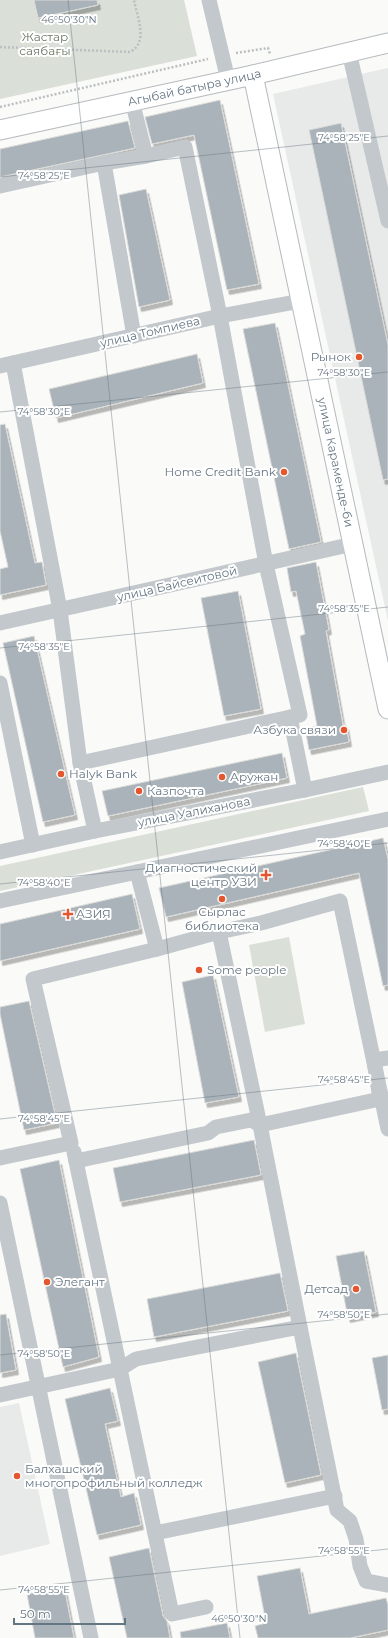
<svg xmlns="http://www.w3.org/2000/svg" width="388" height="1638" viewBox="0 0 388 1638" font-family="Montserrat,sans-serif">
<style>
.built{fill:#e8e9e9}
.green{fill:#dadfd7}
.building{fill:#aab3b9;stroke:#dcdcda;filter:url(#shadow)}
.lines{fill:none;stroke-linecap:round;stroke-linejoin:round}
.major-casing{stroke:#b5babe;stroke-width:21}
.path{stroke:#bbbfc2;stroke-width:2.5;stroke-dasharray:2 2;stroke-linecap:butt}
.minor{stroke:#c3c8cc;stroke-width:15}
.major{stroke:#fff;stroke-width:19}
.ticks{fill:none;stroke:#657683;stroke-width:1;stroke-opacity:0.45}
.poi-dot{fill:#e4572e;stroke:#fff;stroke-width:1.5}
.labels{text-anchor:middle;stroke-width:4;stroke-linejoin:round;paint-order:stroke}
.park-label{font-size:12px;fill:#687a64;stroke:#fff}
.street-label{font-size:12px;fill:#657683;stroke:#fff}
.poi-label{font-size:12px;fill:#657683;stroke:#fff;text-anchor:start}
.ticks-label{font-size:10px;text-anchor:middle;fill:#657683;stroke:#fff;stroke-width:4;stroke-linejoin:round;paint-order:stroke}
</style>
<defs>
<filter id="shadow"><feDropShadow dx="2.5" dy="4.5" stdDeviation="0" flood-color="#0004"/></filter>
</defs>
<rect width="100%" height="100%" fill="#fafaf8"/>
<g class="built">
<polygon points="388,68 388,621 273,94"/>
<polygon points="19,1403 50,1544 0,1556 0,1407"/>
</g>
<g class="green">
<polygon points="0,0 184,0 197,56 0,99"/>
<polygon points="363,787 369,811 0,891 0,866"/>
<polygon points="289,937 305,1024 265,1032 249,945"/>
</g>
<g class="building">
<polygon points="34,0 97,0 98,5 38,18"/>
<polygon points="220,100 259,284 227,290 194,135 152,144 145,117"/>
<polygon points="128,121 135,148 0,177 0,149"/>
<polygon points="341,123 388,345 388,479 383,480 309,130"/>
<polygon points="146,189 170,300 139,307 119,195"/>
<polygon points="275,323 321,542 289,549 243,329"/>
<polygon points="197,354 203,383 56,418 49,389"/>
<polygon points="5,424 35,563 42,562 46,585 0,595 0,569 8,567 0,531 0,425"/>
<polygon points="316,562 329,630 326,631 343,725 346,725 349,742 309,750 305,728 317,726 300,636 305,634 296,591 291,592 287,568"/>
<polygon points="238,591 261,709 224,716 201,598"/>
<polygon points="34,636 75,815 43,822 3,643"/>
<polygon points="282,753 287,778 108,816 102,791"/>
<polygon points="383,838 388,859 388,985 383,986 359,873 166,917 159,888"/>
<polygon points="132,894 140,929 0,961 0,924"/>
<polygon points="213,975 239,1097 205,1103 182,982"/>
<polygon points="29,1001 57,1123 24,1130 0,1014 0,1007"/>
<polygon points="254,1140 261,1175 120,1202 113,1168"/>
<polygon points="59,1160 99,1357 63,1367 20,1169"/>
<polygon points="364,1251 376,1312 348,1318 336,1256"/>
<polygon points="280,1273 288,1311 154,1337 147,1299"/>
<polygon points="6,1314 16,1370 0,1373 0,1315"/>
<polygon points="296,1353 321,1475 285,1483 258,1362"/>
<polygon points="388,1355 388,1409 382,1410 372,1358"/>
<polygon points="110,1388 118,1421 105,1424 121,1497 134,1493 141,1525 97,1535 65,1399"/>
<polygon points="149,1548 163,1616 167,1621 170,1638 127,1638 109,1557"/>
<polygon points="300,1568 309,1614 386,1598 388,1605 388,1630 350,1638 258,1638 255,1626 266,1623 257,1576"/>
<polygon points="64,1586 74,1638 35,1638 27,1594"/>
<polygon points="227,1623 230,1638 181,1638 180,1632"/>
</g>
<g class="lines">
<g class="major-casing">
<g id="major">
<path id="s1" d="M253 75 388 709"/>
<path id="s2" d="M0 130 253 75 388 43"/>
</g>
</g>
<g class="path">
<path d="M0 47 130 52C149 42 137 17 134 0"/>
<polyline points="236,53 268,48 270,54"/>
<polyline points="0,107 208,59"/>
</g>
<g class="minor">
<polyline points="209,0 228,80"/>
<polyline points="349,52 388,221"/>
<polyline points="104,163 134,336"/>
<polyline points="0,186 104,163 146,156"/>
<polyline points="13,363 60,610 80,763 300,715 266,564 220,316 185,147 146,156 132,101"/>
<polyline points="0,366 220,316 301,301"/>
<polyline points="0,623 353,544"/>
<polyline points="0,683 33,845"/>
<polyline points="290,717 305,790"/>
<polyline points="80,763 95,831"/>
<polyline points="0,852 95,831 305,790 388,772"/>
<polyline points="137,872 157,949"/>
<polyline points="0,901 388,819"/>
<polyline points="219,932 260,1125 300,1327"/>
<polyline points="0,1158 71,1143 33,979 157,949 219,932 261,923 340,901 388,1129"/>
<polyline points="76,1161 208,1133 216,1127 251,1120 260,1125 380,1099 374,1060 388,1058"/>
<polyline points="0,1203 91,1638"/>
<polyline points="0,1395 120,1369 74,1152"/>
<polyline points="155,1533 335,1496"/>
<polyline points="206,1607 172,1614 120,1369 136,1359 300,1327 337,1510 350,1521 356,1539 360,1566 366,1581 388,1585"/>
</g>
<use href="#major" class="major"/>
</g>
<path class="ticks" d="M68 0 240 1638M0 177 388 136M0 412 388 372M0 648 388 607M0 884 388 843M0 1119 388 1078M0 1355 388 1314M0 1590 388 1549"/>
<g class="poi-dot">
<circle cx="359" cy="357" r="4"/>
<circle cx="284" cy="472" r="4"/>
<circle cx="344" cy="730" r="4"/>
<circle cx="61" cy="774" r="4"/>
<circle cx="222" cy="777" r="4"/>
<circle cx="139" cy="791" r="4"/>
<path d="M264 869h4v4h4v4h-4v4h-4v-4h-4v-4h4z"/>
<circle cx="222" cy="899" r="4"/>
<path d="M66 908h4v4h4v4h-4v4h-4v-4h-4v-4h4z"/>
<circle cx="199" cy="970" r="4"/>
<circle cx="47" cy="1282" r="4"/>
<circle cx="356" cy="1289" r="4"/>
<circle cx="17" cy="1476" r="4"/>
</g>
<g class="labels">
<g class="park-label">
<text x="45" y="41">Жастар<tspan x="45" dy="14">саябағы</tspan></text>
</g>
<g class="street-label">
<text dy="4" stroke="none"><textPath href="#s2" startOffset="199">Агыбай батыра улица</textPath></text>
<text transform="translate(150 332) rotate(-13)" y="4">улица Томпиева</text>
<text dy="4" stroke="none"><textPath href="#s1" startOffset="396">улица Караменде-би</textPath></text>
<text transform="translate(177 584) rotate(-13)" y="4">улица Байсеитовой</text>
<text transform="translate(194 812) rotate(-11)" y="4">улица Уалиханова</text>
</g>
<g class="poi-label">
<text x="351" y="361" text-anchor="end">Рынок</text>
<text x="276" y="476" text-anchor="end">Home Credit Bank</text>
<text x="336" y="734" text-anchor="end">Азбука связи</text>
<text x="69" y="778">Halyk Bank</text>
<text x="230" y="781">Аружан</text>
<text x="147" y="795">Казпочта</text>
<text x="257" y="872" text-anchor="end">Диагностический<tspan x="257" dy="14">центр УЗИ</tspan></text>
<text x="222" y="916" text-anchor="middle">Сырлас<tspan x="222" dy="14">библиотека</tspan></text>
<text x="76" y="918">АЗИЯ</text>
<text x="207" y="974">Some people</text>
<text x="55" y="1286">Элегант</text>
<text x="348" y="1293" text-anchor="end">Детсад</text>
<text x="25" y="1473">Балхашский<tspan x="25" dy="14">многопрофильный колледж</tspan></text>
</g>
</g>
<g class="ticks-label">
<text x="69" y="23">46°50'30"N</text>
<text x="344" y="141">74°58'25"E</text>
<text x="44" y="179">74°58'25"E</text>
<text x="344" y="376">74°58'30"E</text>
<text x="44" y="415">74°58'30"E</text>
<text x="344" y="612">74°58'35"E</text>
<text x="44" y="650">74°58'35"E</text>
<text x="344" y="847">74°58'40"E</text>
<text x="44" y="886">74°58'40"E</text>
<text x="344" y="1083">74°58'45"E</text>
<text x="44" y="1122">74°58'45"E</text>
<text x="344" y="1318">74°58'50"E</text>
<text x="44" y="1357">74°58'50"E</text>
<text x="344" y="1554">74°58'55"E</text>
<text x="44" y="1593">74°58'55"E</text>
<text x="239" y="1622">46°50'30"N</text>
</g>
<path d="M14 1618v6h111v-6" fill="none" stroke="#657683" stroke-width="2"/>
<text x="20" y="1618" font-size="12" fill="#657683" stroke="#ffffff" stroke-width="3" paint-order="stroke">50 m</text>
</svg>
